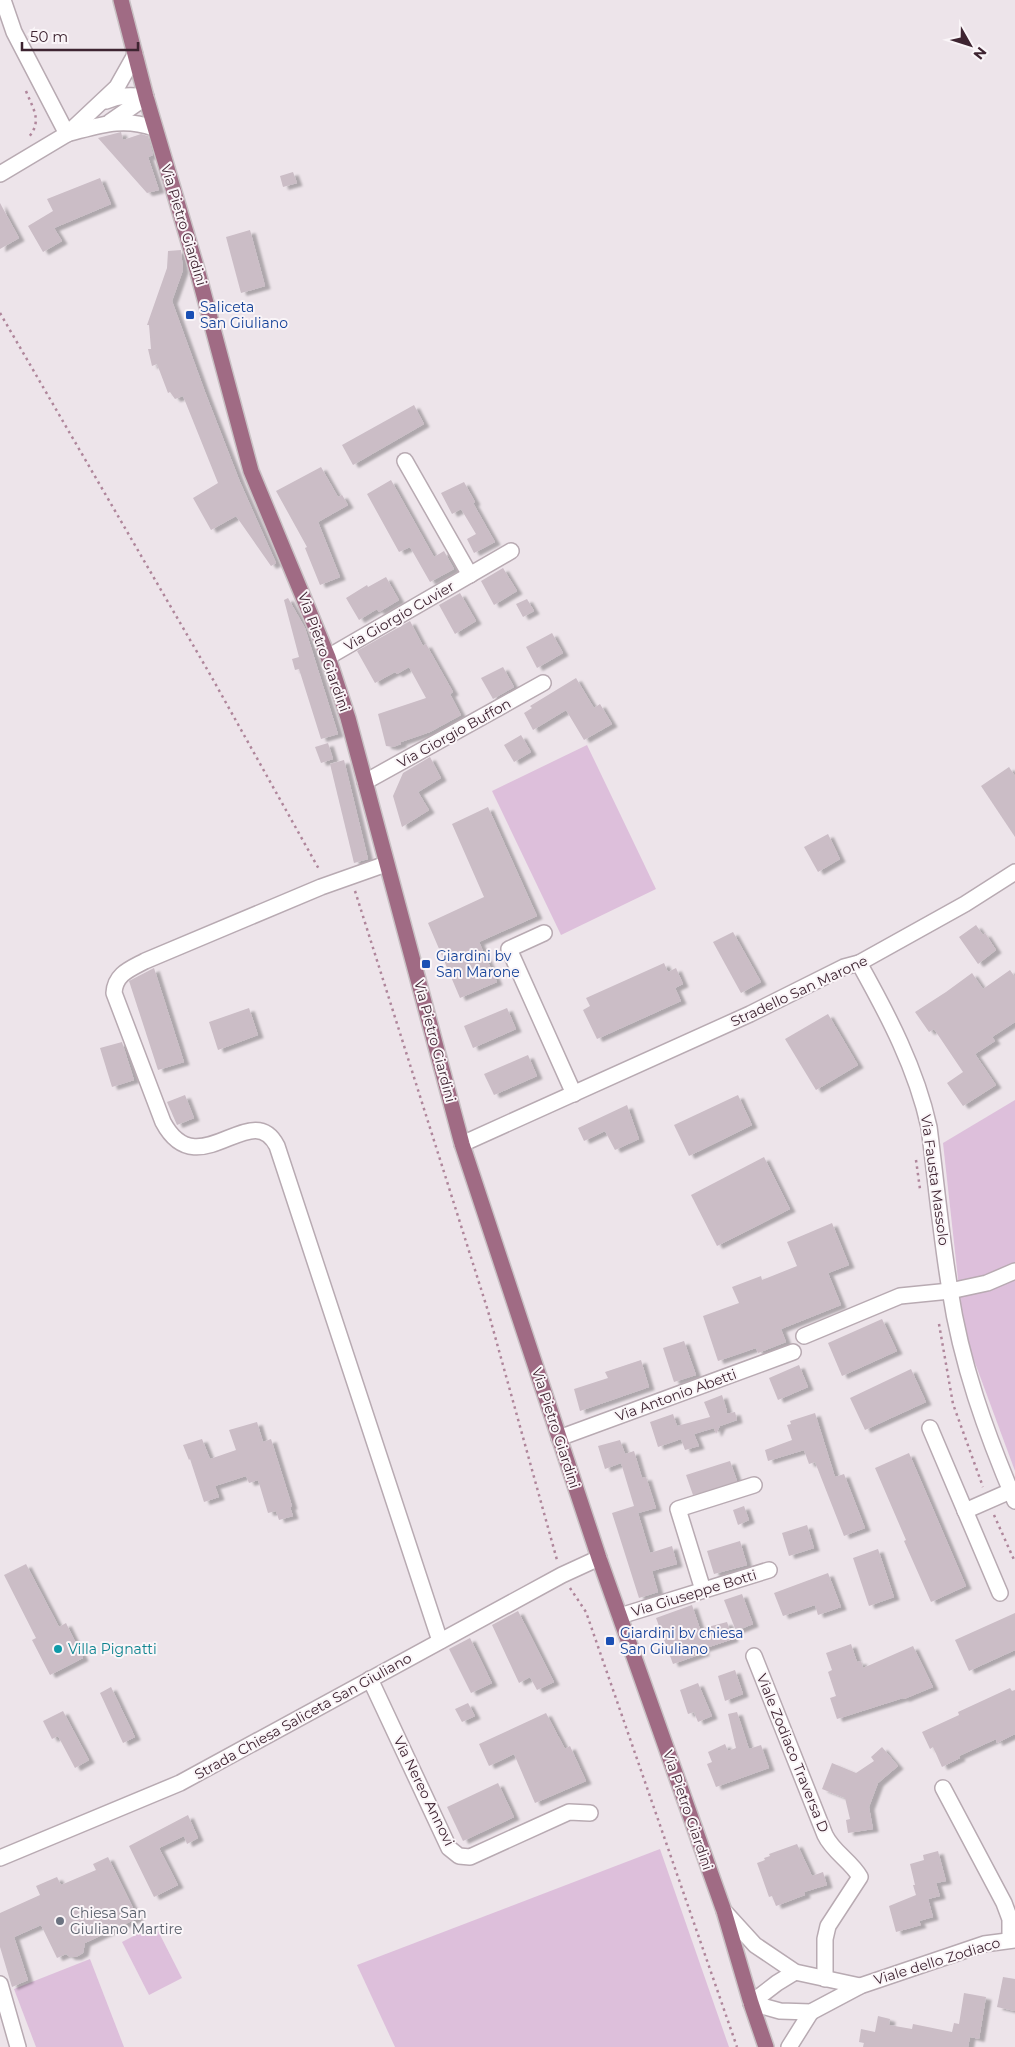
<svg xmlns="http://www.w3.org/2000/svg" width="1015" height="2047" viewBox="0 0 1015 2047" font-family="Montserrat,sans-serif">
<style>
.green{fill:#ddbfdb}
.building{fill:#cbbdc6;filter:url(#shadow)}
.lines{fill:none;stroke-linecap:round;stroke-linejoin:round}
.minor-casing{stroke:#b8aab2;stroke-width:18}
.major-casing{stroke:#c9c2c5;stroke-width:18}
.path{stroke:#af869b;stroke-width:2.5;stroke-dasharray:2.5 4;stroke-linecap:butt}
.minor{stroke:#fff;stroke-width:15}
.major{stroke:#a06b84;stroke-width:15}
.transit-dot{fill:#1a4fb4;stroke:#faf5f8;stroke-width:2}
.culture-dot{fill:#0f9aa8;stroke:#faf5f8;stroke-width:2}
.worship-dot{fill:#6b7280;stroke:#faf5f8;stroke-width:2}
.labels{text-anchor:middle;stroke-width:4;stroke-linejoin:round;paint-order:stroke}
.street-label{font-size:14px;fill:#3e2431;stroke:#faf5f8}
.transit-label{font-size:14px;fill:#164399;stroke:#faf5f8;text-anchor:start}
.culture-label{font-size:14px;fill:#0d838f;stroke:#faf5f8;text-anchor:start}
.worship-label{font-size:14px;fill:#5b616d;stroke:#faf5f8;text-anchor:start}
</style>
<defs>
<filter id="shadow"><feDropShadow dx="5.5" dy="3" stdDeviation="1" flood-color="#0004"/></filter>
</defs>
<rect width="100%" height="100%" fill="#ede4ea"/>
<g class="green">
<polygon points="587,745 656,889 561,935 492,791"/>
<polygon points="1015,1100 1015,1471 964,1333 943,1143"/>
<polygon points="660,1849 729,2047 395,2047 357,1965"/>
<polygon points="155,1925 182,1978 149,1995 122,1942"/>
<polygon points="90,1959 124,2047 36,2047 14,1989"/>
</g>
<g class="building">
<polygon points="121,132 123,140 141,134 148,136 153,155 148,157 159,190 147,193 98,138"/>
<polygon points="293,172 297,183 283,187 280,176"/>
<polygon points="100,178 111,204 54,228 62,241 43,252 28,226 53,211 47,199"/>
<polygon points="0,203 19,238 0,249"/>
<polygon points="250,230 265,286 241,293 226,237"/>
<polygon points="181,250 183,270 172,301 205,392 240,482 276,563 271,566 236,516 211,530 193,498 218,483 183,396 175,399 170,392 168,393 157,364 152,366 148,349 151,349 149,325 147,325 167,268 168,251"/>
<polygon points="414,405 424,424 353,465 342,445"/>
<polygon points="321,467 338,497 342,495 348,505 318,522 340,577 320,585 305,548 307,547 276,491"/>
<polygon points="391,480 434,557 444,551 454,569 430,582 410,547 399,552 367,494"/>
<polygon points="464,482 475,502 473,503 495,542 474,553 467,539 476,534 461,509 452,514 441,493"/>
<polygon points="503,568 517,591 494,605 481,581"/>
<polygon points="386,577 399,600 379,612 377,609 359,620 346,598 367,585 368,587"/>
<polygon points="460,593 476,621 455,634 439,605"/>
<polygon points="288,598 305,628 338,734 321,739 299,669 295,670 292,659 299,657 284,600"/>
<polygon points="527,599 534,611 523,617 516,604"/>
<polygon points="410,621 423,646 426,644 453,692 450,694 461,715 430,732 401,742 401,744 393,747 386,746 378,714 426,698 409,667 397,674 395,672 375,683 357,651"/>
<polygon points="552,633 563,653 537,668 526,647"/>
<polygon points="503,667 514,687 493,699 481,678"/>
<polygon points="576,678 594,708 600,704 612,724 584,740 566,710 533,730 524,713 532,708 530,706"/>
<polygon points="521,735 531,752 514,762 504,745"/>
<polygon points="328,743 333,759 321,763 315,747"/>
<polygon points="430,757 441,778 418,792 429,810 402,827 393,796 403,773"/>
<polygon points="344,760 368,859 354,863 330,764"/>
<polygon points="1009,767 1015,776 1015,837 981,786"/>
<polygon points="488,807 537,916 479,942 497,982 460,998 428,923 484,897 452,824"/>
<polygon points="828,834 840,859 818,872 804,847"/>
<polygon points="976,925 983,935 985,933 996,950 978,964 959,937"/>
<polygon points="733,932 761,982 741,993 713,942"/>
<polygon points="664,963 668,972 676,968 683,984 675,988 681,1001 597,1039 583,1010 590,1006 586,998"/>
<polygon points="154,968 184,1062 158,1070 129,981"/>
<polygon points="1010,970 1015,977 1015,1022 992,1037 995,1041 975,1054 996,1085 963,1106 947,1083 963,1072 934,1029 929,1032 915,1012 946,992 972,973 983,989"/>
<polygon points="249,1008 258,1035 218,1050 209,1022"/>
<polygon points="507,1008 516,1029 473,1048 464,1026"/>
<polygon points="828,1014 858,1065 816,1090 785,1039"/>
<polygon points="122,1042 134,1080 112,1087 100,1048"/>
<polygon points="528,1055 537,1076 494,1095 484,1074"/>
<polygon points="185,1095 194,1118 177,1125 167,1102"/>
<polygon points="738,1095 752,1125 689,1156 674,1125"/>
<polygon points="627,1105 639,1139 615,1150 605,1131 584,1141 578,1128"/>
<polygon points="764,1157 790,1209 717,1246 691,1195"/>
<polygon points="832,1223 849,1265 828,1273 841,1305 781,1329 786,1342 758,1353 756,1348 718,1361 703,1316 739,1303 732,1287 761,1276 762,1280 797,1266 787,1242"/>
<polygon points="882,1319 897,1351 842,1376 828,1343"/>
<polygon points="684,1341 696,1375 674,1382 663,1348"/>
<polygon points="641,1360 649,1387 580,1411 574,1389 608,1378 605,1372"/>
<polygon points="799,1365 808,1387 778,1400 769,1378"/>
<polygon points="911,1369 926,1402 865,1430 850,1398"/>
<polygon points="722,1395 727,1411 726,1414 735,1412 737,1420 720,1426 716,1434 714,1428 694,1434 699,1446 685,1450 681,1439 658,1447 650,1422 673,1414 677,1426 710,1417 704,1402"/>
<polygon points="815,1413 835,1477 844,1474 865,1528 844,1536 815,1462 809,1464 804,1450 768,1461 765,1450 792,1440 787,1425 791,1424 790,1421"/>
<polygon points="257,1422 263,1442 271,1439 292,1506 290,1507 293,1516 279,1520 276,1511 268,1513 258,1480 249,1483 246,1476 215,1486 219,1497 204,1502 190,1459 189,1460 183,1445 202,1439 210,1459 236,1450 229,1430"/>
<polygon points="620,1440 625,1454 634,1451 642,1478 646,1477 656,1508 638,1513 650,1553 672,1546 677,1564 652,1571 658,1592 639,1598 612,1513 634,1506 621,1463 605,1469 598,1446"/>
<polygon points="909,1453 966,1586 931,1602 904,1541 906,1540 875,1468"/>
<polygon points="730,1461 737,1481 693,1495 686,1475"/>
<polygon points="744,1506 749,1520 738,1525 733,1510"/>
<polygon points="807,1525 814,1548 789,1556 782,1533"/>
<polygon points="740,1541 747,1565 714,1574 707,1551"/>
<polygon points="878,1549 894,1597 869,1606 853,1558"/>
<polygon points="26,1564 59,1627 66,1623 83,1658 50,1675 32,1640 36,1638 4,1575"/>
<polygon points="828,1573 841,1607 818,1615 815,1605 783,1616 774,1593"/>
<polygon points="742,1594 753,1624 736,1631 724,1600"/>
<polygon points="692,1605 700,1629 727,1622 733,1639 703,1649 704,1653 673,1664 656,1618"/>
<polygon points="518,1611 554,1682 537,1690 530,1677 519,1683 492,1625"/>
<polygon points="1015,1613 1015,1650 969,1671 955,1640"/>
<polygon points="470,1638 492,1683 471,1693 449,1649"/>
<polygon points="851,1644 857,1662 861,1661 863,1668 913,1646 933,1687 904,1699 903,1698 837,1719 830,1698 836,1696 828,1672 832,1670 826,1653"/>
<polygon points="735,1670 743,1694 725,1701 718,1676"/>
<polygon points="698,1683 712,1716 698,1722 694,1712 688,1714 680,1690"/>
<polygon points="111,1687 135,1737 123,1743 100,1693"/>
<polygon points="1010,1688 1012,1691 1015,1690 1015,1734 997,1743 996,1739 959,1756 960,1758 942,1767 933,1747 930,1749 922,1732 959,1715 958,1712"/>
<polygon points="468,1703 475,1716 462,1722 455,1709"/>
<polygon points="63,1711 89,1760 75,1768 58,1736 52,1739 43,1721"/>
<polygon points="737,1712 749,1749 761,1745 769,1768 716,1787 707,1764 712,1762 708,1752 725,1744 728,1751 736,1748 728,1714"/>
<polygon points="546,1713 565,1749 570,1746 586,1781 535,1803 514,1754 489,1766 479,1744"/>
<polygon points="882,1747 898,1766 878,1783 869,1807 873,1829 848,1833 846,1820 850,1819 845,1798 822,1789 832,1763 856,1773 874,1761 871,1757"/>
<polygon points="498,1783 514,1817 463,1841 447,1807"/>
<polygon points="188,1815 198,1838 187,1844 184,1836 159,1848 178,1885 154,1897 129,1846"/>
<polygon points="797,1844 812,1876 823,1872 827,1885 804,1892 805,1895 776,1906 772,1896 769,1897 757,1863 765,1860 764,1858 770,1856 769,1854"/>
<polygon points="938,1851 946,1881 936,1883 940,1896 928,1899 933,1917 919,1921 921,1925 896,1932 889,1906 916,1895 913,1885 915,1885 910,1864 924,1860 923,1855"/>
<polygon points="108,1857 138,1918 85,1943 83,1953 76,1957 70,1957 66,1954 57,1958 41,1925 14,1937 28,1980 12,1987 0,1947 0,1913 40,1895 36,1886 57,1877 61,1885 96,1870 93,1864"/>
<polygon points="1003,1977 1015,1979 1015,2011 997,2007"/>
<polygon points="964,1993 986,1997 979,2039 970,2037 968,2047 863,2047 864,2043 859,2042 861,2029 875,2032 878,2016 890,2019 889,2025 912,2029 913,2024 952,2032 954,2023 959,2024"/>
</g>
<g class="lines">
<g class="minor-casing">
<g id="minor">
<polyline points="3,0 14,32 67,134"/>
<path d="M106 101C120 95 131 95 146 97"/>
<polyline points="110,122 146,97"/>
<path d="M70 133C101 125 123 117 154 128"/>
<polyline points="0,174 67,134 117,87 135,55"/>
<polyline points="405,461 470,575"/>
<polyline points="328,657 511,551"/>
<polyline points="365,782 543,683"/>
<path d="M386 864 321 887 145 961C130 969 115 974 114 993L163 1122C198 1188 252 1096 277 1146L440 1641"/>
<polyline points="544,933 509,949 574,1094"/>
<path d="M859 963C888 1015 916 1068 929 1127 936 1181 941 1236 950 1290 961 1363 986 1433 1015 1501"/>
<polyline points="462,1144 750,1014 844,967 859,963 965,904 1015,872"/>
<polyline points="804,1336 900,1296 950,1291 987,1283 1015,1271"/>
<polyline points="930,1428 1000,1593"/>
<polyline points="559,1438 793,1352"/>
<polyline points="965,1511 1015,1489"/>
<polyline points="703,1590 678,1509 754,1485"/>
<polyline points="620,1616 769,1570"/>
<path d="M754 1656 825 1835C833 1852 851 1861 860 1877L828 1926 825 1939V1979"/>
<polyline points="370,1679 449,1848 459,1856 470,1857 569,1812 590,1813"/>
<polyline points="943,1788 1004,1903 1010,1919 1010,1940"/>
<polyline points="0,1858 180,1783 562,1575 599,1558"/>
<polyline points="724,1911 755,1945 795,1972 860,1986"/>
<polyline points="0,1984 18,2047"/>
<polyline points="751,2003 780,2011 811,2012 860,1986 984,1944 1015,1940"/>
<polyline points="751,2003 777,1983 795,1972"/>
<polyline points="789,2047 811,2012"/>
</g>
</g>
<g class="major-casing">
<polyline id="major" points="121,0 146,97 198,273 251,471 328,657 348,718 462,1144 599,1558 724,1911 751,2003 766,2047"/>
</g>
<g class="path">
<path d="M26 91C33 109 43 121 28 138"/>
<polyline points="0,313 211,676 320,871"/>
<polyline points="355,891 488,1311 557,1560"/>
<polyline points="916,1160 920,1189"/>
<polyline points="939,1324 953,1404 983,1487"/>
<polyline points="994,1515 1015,1562"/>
<polyline points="570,1588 586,1612 737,2047"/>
</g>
<use href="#minor" class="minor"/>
<use href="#major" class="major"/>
</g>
<g class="transit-dot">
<rect x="185" y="310" width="10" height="10" rx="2.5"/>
<rect x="421" y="959" width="10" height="10" rx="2.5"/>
<rect x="605" y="1636" width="10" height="10" rx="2.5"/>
</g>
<circle class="culture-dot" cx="58" cy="1649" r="5"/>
<circle class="worship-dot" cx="60" cy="1921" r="5"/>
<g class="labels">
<g class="street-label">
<text transform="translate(184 225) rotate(73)" y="5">Via Pietro Giardini</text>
<text transform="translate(399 616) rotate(-30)" y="5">Via Giorgio Cuvier</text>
<text transform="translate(324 652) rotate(70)" y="5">Via Pietro Giardini</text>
<text transform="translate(454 733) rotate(-29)" y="5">Via Giorgio Buffon</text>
<text transform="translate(799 991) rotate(-25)" y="5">Stradello San Marone</text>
<text transform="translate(435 1041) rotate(75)" y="5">Via Pietro Giardini</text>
<text transform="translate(935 1180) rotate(82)" y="5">Via Fausta Massolo</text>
<text transform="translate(676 1395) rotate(-20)" y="5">Via Antonio Abetti</text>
<text transform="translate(556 1428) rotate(72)" y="5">Via Pietro Giardini</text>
<text transform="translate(694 1593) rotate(-17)" y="5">Via Giuseppe Botti</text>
<text transform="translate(303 1716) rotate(-29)" y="5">Strada Chiesa Saliceta San Giuliano</text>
<text transform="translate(793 1753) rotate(68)" y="5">Viale Zodiaco Traversa D</text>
<text transform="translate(424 1791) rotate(64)" y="5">Via Nereo Annovi</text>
<text transform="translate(688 1810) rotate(71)" y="5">Via Pietro Giardini</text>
<text transform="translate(937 1961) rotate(-17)" y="5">Viale dello Zodiaco</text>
</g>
<g class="transit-label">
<text x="200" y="312">Saliceta<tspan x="200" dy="16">San Giuliano</tspan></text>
<text x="436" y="961">Giardini bv<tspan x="436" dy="16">San Marone</tspan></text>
<text x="620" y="1638">Giardini bv chiesa<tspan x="620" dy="16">San Giuliano</tspan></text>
</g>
<g class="culture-label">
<text x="68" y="1654">Villa Pignatti</text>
</g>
<g class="worship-label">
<text x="70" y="1918">Chiesa San<tspan x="70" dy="16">Giuliano Martire</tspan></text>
</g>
</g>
<g transform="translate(970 45) rotate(129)" stroke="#faf5f8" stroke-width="4" paint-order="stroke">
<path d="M0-4L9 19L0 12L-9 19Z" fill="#3e2431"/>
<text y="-8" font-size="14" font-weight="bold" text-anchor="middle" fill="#3e2431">N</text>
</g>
<path d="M22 42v8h116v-8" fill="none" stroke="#3e2431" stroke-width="2.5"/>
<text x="30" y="42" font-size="15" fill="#3e2431" stroke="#faf5f8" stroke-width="4" paint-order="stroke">50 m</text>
</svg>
